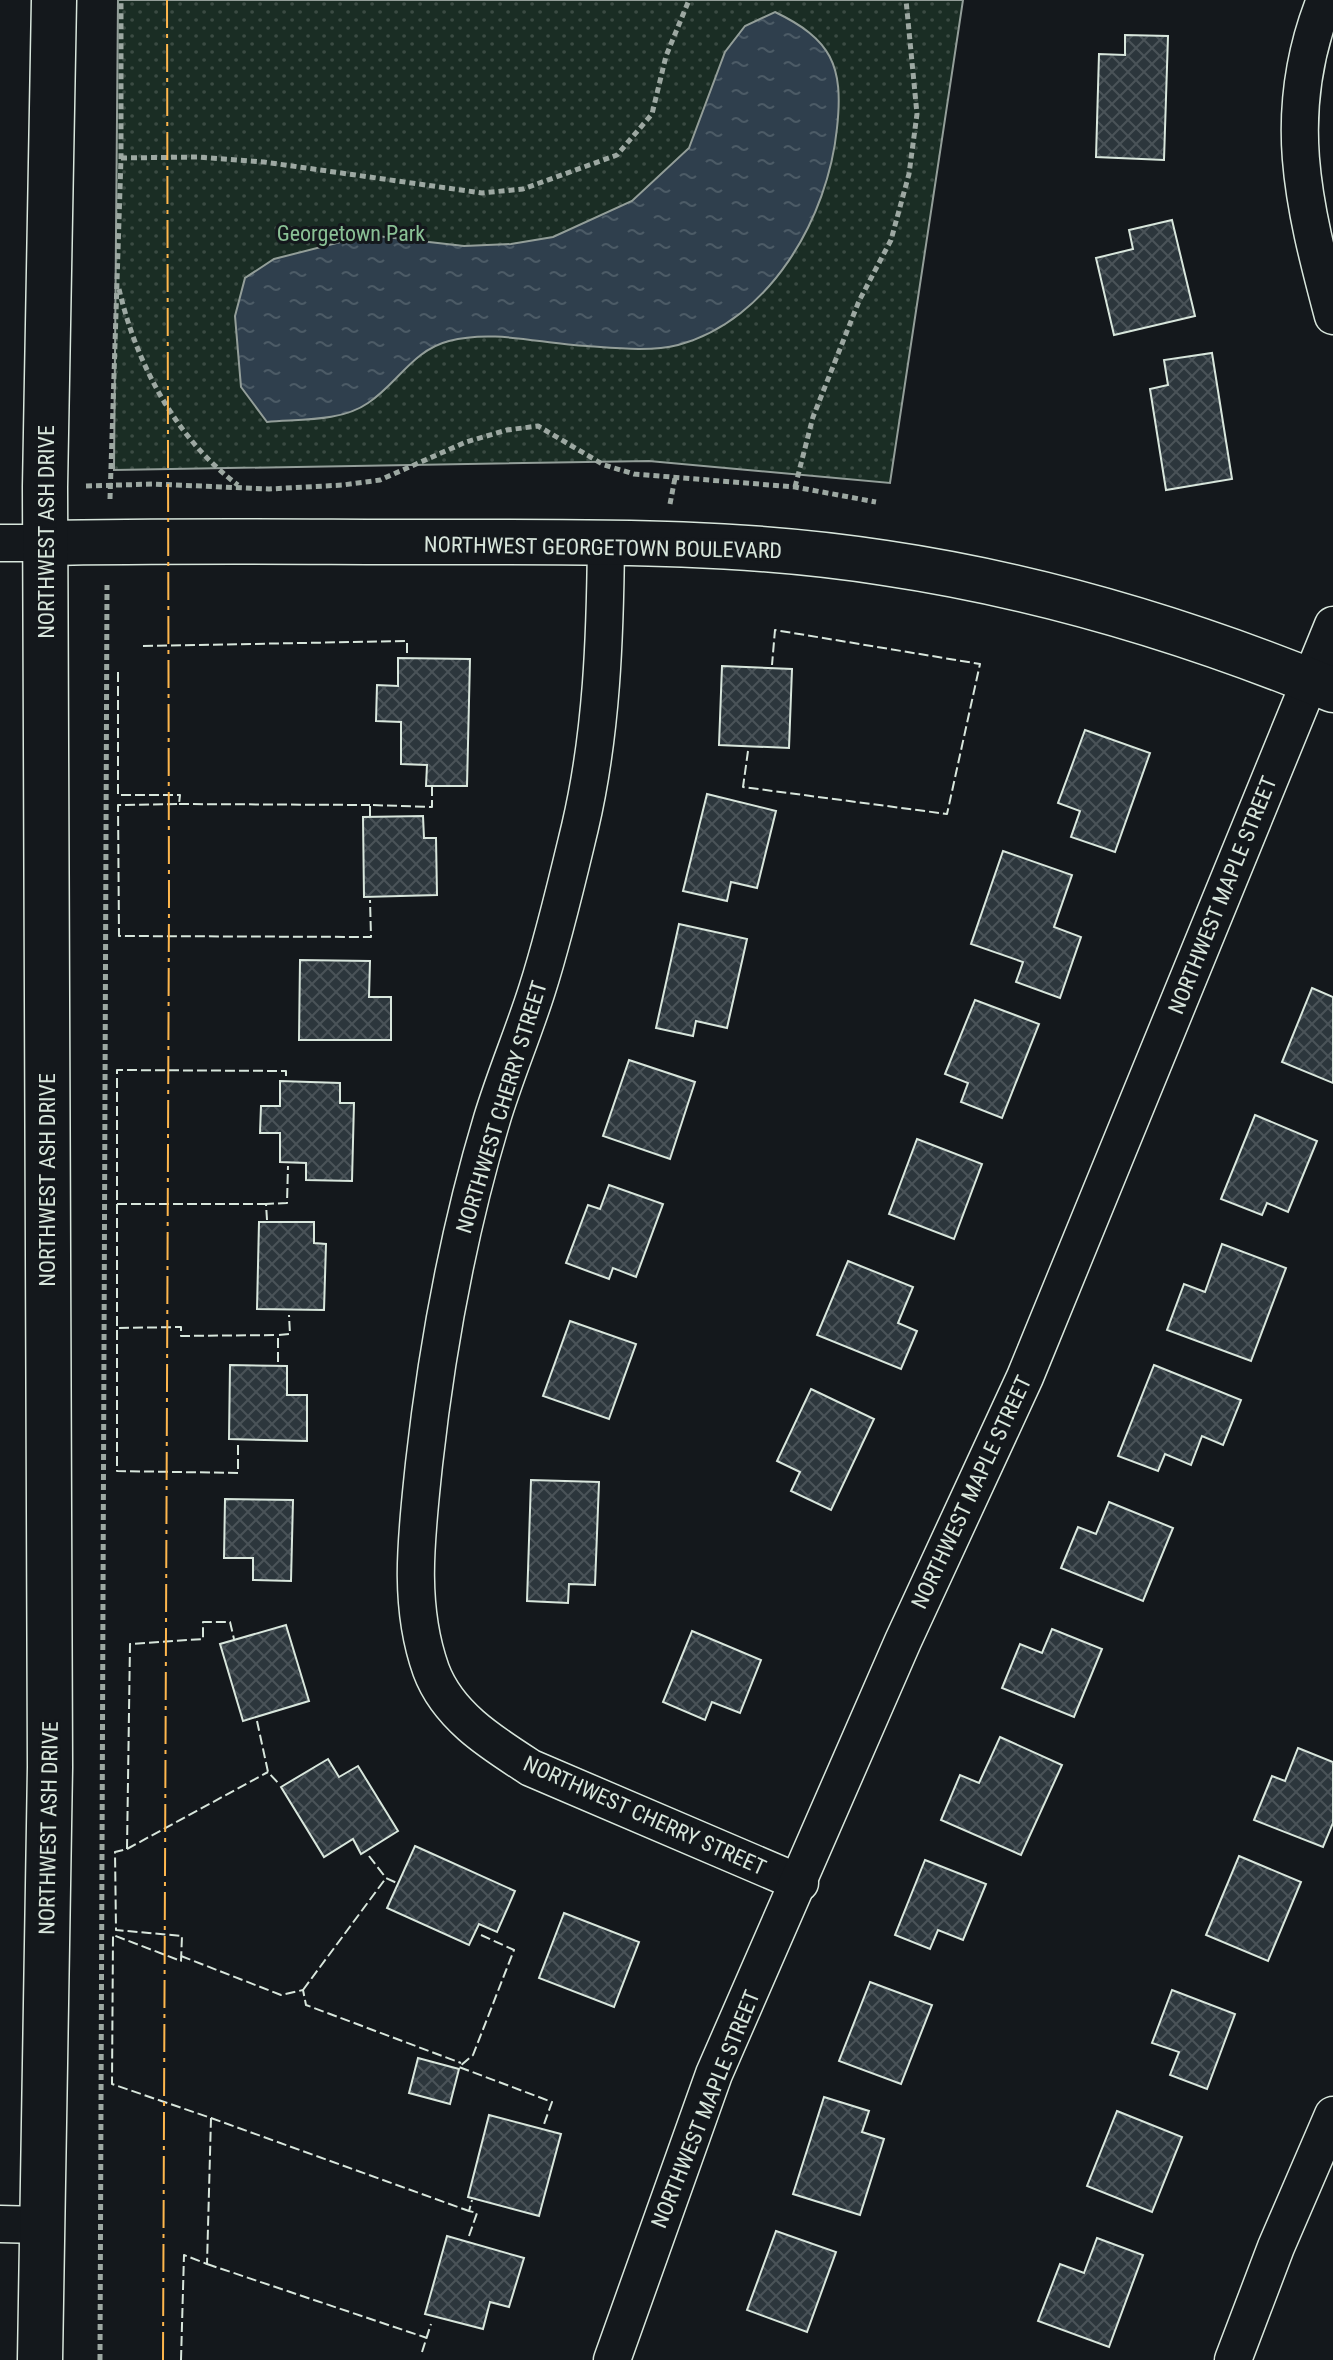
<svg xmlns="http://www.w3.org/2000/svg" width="1333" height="2360" viewBox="0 0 1333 2360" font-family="'Roboto Condensed',sans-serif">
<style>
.park{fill:url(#park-dots);stroke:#939e99;stroke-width:2}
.water{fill:url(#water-ripples);stroke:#939e99;stroke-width:2}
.building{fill:url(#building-cross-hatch);stroke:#d8e6dc;stroke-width:2}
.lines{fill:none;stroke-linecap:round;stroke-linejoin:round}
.street-casing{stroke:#d8e6dc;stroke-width:39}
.secondary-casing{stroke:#d8e6dc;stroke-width:47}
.path{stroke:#9da8a2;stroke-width:5;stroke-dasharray:6 4;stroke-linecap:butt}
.street{stroke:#14181c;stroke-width:36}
.secondary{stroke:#14181c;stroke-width:44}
.fence{stroke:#d8e6dc;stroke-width:2;stroke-dasharray:10 4;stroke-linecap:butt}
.power{stroke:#ffb74d;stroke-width:2;stroke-dasharray:28 6 4 6;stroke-linecap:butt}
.labels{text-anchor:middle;stroke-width:6;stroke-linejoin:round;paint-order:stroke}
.park-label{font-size:22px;fill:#8ac095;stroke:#14181c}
.street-label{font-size:22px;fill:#d8e6dc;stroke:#14181c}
</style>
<defs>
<pattern id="park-dots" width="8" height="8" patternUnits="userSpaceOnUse" patternTransform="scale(2)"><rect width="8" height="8" fill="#1a2d24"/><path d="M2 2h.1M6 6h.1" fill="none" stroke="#3b4b43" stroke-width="1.8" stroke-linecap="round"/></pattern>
<pattern id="water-ripples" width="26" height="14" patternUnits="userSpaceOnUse" patternTransform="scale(2)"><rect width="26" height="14" fill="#2f3f4d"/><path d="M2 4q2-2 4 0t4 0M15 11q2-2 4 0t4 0" fill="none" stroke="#4c5b66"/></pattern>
<pattern id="building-cross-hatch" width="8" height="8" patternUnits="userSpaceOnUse" patternTransform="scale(2)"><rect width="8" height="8" fill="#2c363c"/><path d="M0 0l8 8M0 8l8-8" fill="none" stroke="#4a5358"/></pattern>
</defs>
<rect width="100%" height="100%" fill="#14181c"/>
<polygon class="park" points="118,0 963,0 890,483 649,461 114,470"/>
<path class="water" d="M775 12C831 39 844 65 837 128 828 218 770 320 678 345 651 352 615 348 587 346 541 344 494 329 449 341 413 350 397 384 368 403 341 422 299 419 267 422L241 387 235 316 245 278 274 259 368 235 464 246 511 244 553 237 632 201 689 148 725 52 745 26Z"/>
<g class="building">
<polygon points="1125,35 1168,36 1164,160 1096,157 1099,54 1125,55"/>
<polygon points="1172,220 1195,316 1114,335 1096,258 1133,249 1129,230"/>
<polygon points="1212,353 1232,479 1166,490 1150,389 1168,385 1164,360"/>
<polygon points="398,658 470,659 467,786 426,786 427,765 401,764 401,722 376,721 377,685 398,686"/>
<polygon points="722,666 792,669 789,748 719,745"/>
<polygon points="1085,730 1150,753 1115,852 1071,837 1080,811 1058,803"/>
<polygon points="707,794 776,811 757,888 731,882 727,901 683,891"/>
<polygon points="423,816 424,838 436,838 437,895 364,897 363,817"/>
<polygon points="1003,851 1072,875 1054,927 1081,937 1060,998 1016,982 1023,962 971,944"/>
<polygon points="679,924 747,939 727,1028 696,1021 693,1036 656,1028"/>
<polygon points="300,960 370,961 369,997 391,997 391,1040 299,1040"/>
<polygon points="1312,988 1333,997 1333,1083 1282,1062"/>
<polygon points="975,1000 1039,1024 1002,1118 961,1102 968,1083 945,1074"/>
<polygon points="629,1060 695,1082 670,1159 603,1136"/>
<polygon points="280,1081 340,1083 340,1103 354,1103 352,1181 306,1180 306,1163 280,1162 280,1133 260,1133 261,1106 280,1106"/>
<polygon points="1255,1115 1317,1141 1288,1212 1267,1203 1262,1215 1221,1199"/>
<polygon points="917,1139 982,1164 954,1239 889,1214"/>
<polygon points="609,1185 663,1204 636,1277 613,1268 609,1279 566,1263 588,1205 600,1209"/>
<polygon points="259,1222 314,1222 314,1243 326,1244 324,1310 257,1309"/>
<polygon points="1222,1244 1286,1268 1251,1361 1167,1330 1184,1284 1205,1292"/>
<polygon points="848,1261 913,1287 898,1323 917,1331 901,1369 817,1335"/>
<polygon points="570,1321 636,1344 609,1419 543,1396"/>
<polygon points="230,1365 287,1366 287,1395 307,1395 307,1441 229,1439"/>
<polygon points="1154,1365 1241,1400 1223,1445 1202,1436 1191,1465 1165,1454 1158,1471 1118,1456"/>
<polygon points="811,1389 874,1419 831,1510 791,1491 800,1472 777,1461"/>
<polygon points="531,1480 599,1482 595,1585 569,1584 568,1603 527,1601"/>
<polygon points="225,1499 293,1500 291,1581 253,1580 253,1558 224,1558"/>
<polygon points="1109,1502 1173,1528 1143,1601 1061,1568 1078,1527 1096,1534"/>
<polygon points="286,1625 309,1701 243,1721 220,1644"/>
<polygon points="1052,1629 1102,1649 1074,1717 1002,1688 1020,1644 1042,1653"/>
<polygon points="692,1631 761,1660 740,1713 712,1702 705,1720 663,1702"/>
<polygon points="1000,1737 1062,1765 1021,1855 941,1820 960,1775 979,1783"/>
<polygon points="1298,1748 1333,1762 1333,1823 1323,1847 1254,1820 1272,1776 1285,1781"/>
<polygon points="328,1759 339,1777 358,1766 398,1831 361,1854 353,1839 324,1857 281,1787"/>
<polygon points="415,1846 515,1891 497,1932 479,1924 469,1945 387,1908"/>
<polygon points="1239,1856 1301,1882 1268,1961 1206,1935"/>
<polygon points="925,1860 986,1884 963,1940 938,1930 930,1949 895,1935"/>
<polygon points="564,1913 639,1942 614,2007 539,1978"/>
<polygon points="870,1982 932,2005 901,2084 839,2061"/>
<polygon points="1172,1990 1235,2014 1207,2089 1170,2075 1179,2052 1152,2043"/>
<polygon points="418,2058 459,2069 450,2104 409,2093"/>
<polygon points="824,2097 869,2111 862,2132 884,2139 860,2215 793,2194"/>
<polygon points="1117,2111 1182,2137 1152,2212 1087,2186"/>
<polygon points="489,2115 561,2134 539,2216 468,2197"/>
<polygon points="776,2231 836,2252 807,2332 747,2310"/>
<polygon points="447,2236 524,2258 509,2307 490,2302 483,2329 425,2314"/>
<polygon points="1097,2238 1143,2255 1109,2347 1038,2321 1060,2264 1084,2273"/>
</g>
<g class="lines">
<g class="street-casing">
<g id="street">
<path d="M1325 0C1280 113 1303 203 1333 316"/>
<path d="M606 542C605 637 602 733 580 827 567 881 554 937 537 990 523 1034 505 1076 492 1119 458 1232 437 1347 424 1464 417 1533 407 1603 431 1670 448 1716 492 1743 531 1768L800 1883"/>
<polyline points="0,543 45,543"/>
<polyline points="0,2224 40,2225"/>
<polyline points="612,2360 714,2074 903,1641 1025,1377 1333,625"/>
<polyline points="1233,2360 1276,2247 1333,2115"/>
</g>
</g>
<g class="secondary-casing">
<g id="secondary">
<path d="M45 543C179 540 312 542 446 542 593 542 740 540 885 563 1040 586 1189 631 1333 690"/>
<polyline points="40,2360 50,1767 45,487 54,0"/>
</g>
</g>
<g class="path">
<polyline points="121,158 197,157 264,162 482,193 523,189 617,155 652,114 666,56 689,0"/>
<path d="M119 289C136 363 176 439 238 485"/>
<polyline points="86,486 153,484 269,489 343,485 380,480 466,442 507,430 538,426 604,465 634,474 795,487 876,502"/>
<polyline points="795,487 813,417 859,301 891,240 909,174 917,114 906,0"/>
<polyline points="110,499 121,158 121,0"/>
<polyline points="670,504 675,478"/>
<polyline points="100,2360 107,585"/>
</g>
<use href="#street" class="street"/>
<use href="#secondary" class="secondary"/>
<g class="fence">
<polyline points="143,646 407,641 407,656"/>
<polyline points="118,672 118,795 180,795 179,804 118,805 119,936 371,937 370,900"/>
<polyline points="748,751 743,787 947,814 980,664 775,630 772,665"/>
<polyline points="179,804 370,805"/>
<polyline points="370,816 370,805 432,807 432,787"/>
<polyline points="117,1204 266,1204"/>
<polyline points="267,1220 266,1204 287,1203 288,1166"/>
<polyline points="119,1328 181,1327 181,1336 278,1335"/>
<polyline points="278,1362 278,1335 290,1334 289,1315"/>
<polyline points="238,1445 238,1473 117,1471 117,1070 286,1071 286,1080"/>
<polyline points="257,1721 268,1772 280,1785"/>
<polyline points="127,1849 268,1772"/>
<polyline points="369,1856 386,1878 397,1883"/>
<polyline points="481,1935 514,1950 473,2055 459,2067 552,2102 543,2127"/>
<polyline points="181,1956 281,1995 303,1990 306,2005 461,2063"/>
<polyline points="303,1990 386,1878"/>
<polyline points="211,2118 469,2211"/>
<polyline points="469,2236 477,2213 469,2211 472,2200"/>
<polyline points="207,2264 427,2338"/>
<polyline points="422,2352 431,2324"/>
<polyline points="181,2360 184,2255 207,2264 211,2118 112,2084 113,1935 181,1961 182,1936 116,1930 115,1852 127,1849 130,1644 203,1639 203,1622 230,1622 234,1639"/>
</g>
<polyline class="power" points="163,2360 169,901 167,0"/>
</g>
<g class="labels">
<g class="park-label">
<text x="351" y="241">Georgetown Park</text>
</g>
<g class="street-label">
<text transform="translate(46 532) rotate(-90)" y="8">NORTHWEST ASH DRIVE</text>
<text transform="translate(603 547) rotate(1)" y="8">NORTHWEST GEORGETOWN BOULEVARD</text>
<text transform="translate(1222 895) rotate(-68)" y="8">NORTHWEST MAPLE STREET</text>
<text transform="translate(501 1107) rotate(-73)" y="8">NORTHWEST CHERRY STREET</text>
<text transform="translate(47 1180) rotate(-90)" y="8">NORTHWEST ASH DRIVE</text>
<text transform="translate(971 1492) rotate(-65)" y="8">NORTHWEST MAPLE STREET</text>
<text transform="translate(645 1815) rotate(24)" y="8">NORTHWEST CHERRY STREET</text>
<text transform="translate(48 1828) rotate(-89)" y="8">NORTHWEST ASH DRIVE</text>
<text transform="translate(705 2109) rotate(-68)" y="8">NORTHWEST MAPLE STREET</text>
</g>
</g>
</svg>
